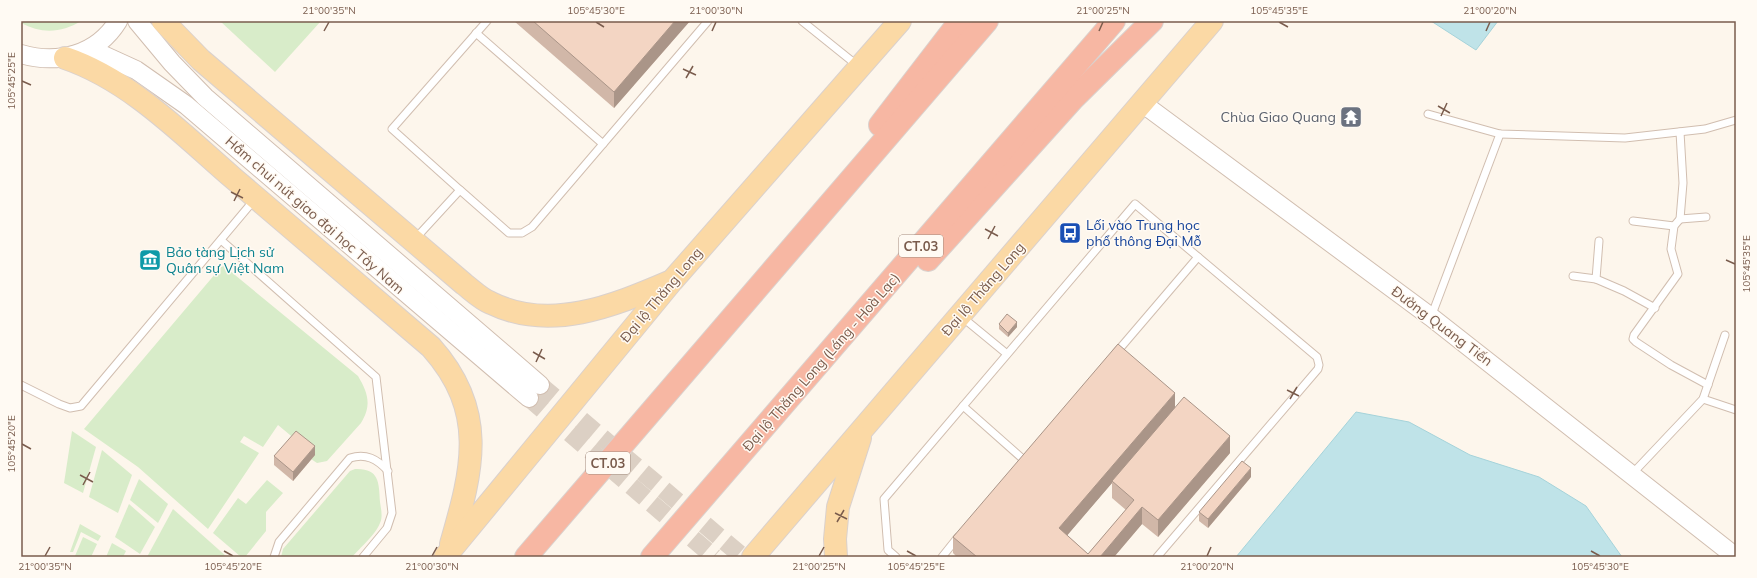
<svg xmlns="http://www.w3.org/2000/svg" width="1757" height="578" viewBox="0 0 1757 578" font-family="Mulish,sans-serif">
<style>
.green{fill:#d8ecc9}
.water{fill:#bfe3e8;stroke:#a5d3da}
.lines{fill:none;stroke-linecap:round;stroke-linejoin:round}
.tertiary-tunnel{stroke:#dcd0c4;stroke-width:18;stroke-dasharray:18 9;stroke-linecap:butt}
.service-casing{stroke:#d1beb0;stroke-width:9}
.tertiary-casing{stroke:#d1beb0;stroke-width:20}
.primary-casing{stroke:#dad1cd;stroke-width:24}
.motorway-casing{stroke:#dad1cd;stroke-width:24}
.service{stroke:#fff;stroke-width:7}
.tertiary{stroke:#fff;stroke-width:18}
.primary{stroke:#fbd9a5;stroke-width:22}
.motorway{stroke:#f7b7a3;stroke-width:22}
.wall{fill:#d1b7a8;fill-rule:evenodd}
.shaded-wall{fill:#aa9588}
.building{fill:#f3d5c3;stroke:#aa9588}
.ticks{fill:none;stroke:#7a5c4d;stroke-width:1.5}
.labels{text-anchor:middle;stroke-width:3;stroke-linejoin:round;paint-order:stroke}
.shield{fill:#fffaf3;stroke:#a28b7f;stroke-width:1}
.shield-label{font-size:13px;font-weight:bold;fill:#7a5c4d}
.worship-label{font-size:14px;fill:#5b616d;stroke:#fffaf3;text-anchor:end}
.street-label{font-size:14px;fill:#7a5c4d;stroke:#fffaf3}
.transit-label{font-size:14px;fill:#164399;stroke:#fffaf3;text-anchor:start}
.culture-label{font-size:14px;fill:#0d838f;stroke:#fffaf3;text-anchor:start}
.neatline{fill:none;stroke:#7a5c4d;stroke-width:1.5}
.ticks-label{font-size:10px;text-anchor:middle;fill:#7a5c4d}
</style>
<rect width="100%" height="100%" fill="#fdf6ec"/>
<g class="green">
<path d="M21 21H81C62 33 41 34 21 23Z"/>
<polygon points="220,21 321,21 275,72"/>
<path d="M224 266 358 376C368 393 372 405 361 423L327 461 317 463 311 459 314 455 278 425 263 447 244 436 240 442 259 453 208 529 138 467 84 429 221 267Z"/>
<polygon points="72,431 96,447 83,493 64,483"/>
<polygon points="102,450 132,475 118,513 89,497"/>
<path d="M355 469C379 468 379 482 380 502 381 509 383 517 380 523 376 534 360 548 352 557H281L283 549 350 471Z"/>
<polygon points="139,479 168,504 158,523 130,500"/>
<polygon points="267,480 283,493 266,512 266,531 245,557 241,557 213,533 238,498 246,504"/>
<polygon points="129,504 155,527 140,554 115,537"/>
<polygon points="173,509 227,557 147,557"/>
<polygon points="80,524 101,536 98,541 81,532 73,552 70,552"/>
<polygon points="83,537 97,544 91,557 75,556"/>
<polygon points="112,543 126,551 123,557 106,557"/>
</g>
<g class="water">
<polygon points="1431,21 1498,21 1476,50"/>
<polygon points="1356,412 1409,422 1470,455 1539,477 1586,506 1622,557 1236,557"/>
</g>
<g class="lines">
<g class="tertiary-tunnel">
<polyline points="540,385 743,557"/>
<polyline points="529,398 714,557"/>
</g>
<g class="service-casing">
<g id="service">
<polyline points="802,21 858,66"/>
<polyline points="476,33 603,144"/>
<polyline points="1428,114 1500,134 1625,138 1705,129 1736,120"/>
<polyline points="1680,132 1683,183 1680,219 1674,226 1671,249 1678,274 1634,335 1633,339 1636,342 1671,365 1708,385"/>
<polyline points="460,190 392,129 487,21"/>
<polyline points="1680,219 1706,217"/>
<polyline points="1633,221 1674,226"/>
<polyline points="415,239 460,190 509,233 522,233 532,227 708,21"/>
<polyline points="221,240 376,377 392,513 387,528 363,557"/>
<polyline points="1599,241 1596,279 1624,291 1655,308"/>
<polyline points="1573,276 1596,279"/>
<polyline points="962,317 1007,354"/>
<polyline points="1431,317 1500,134"/>
<polyline points="1116,353 1198,257"/>
<polyline points="21,385 59,404 70,408 81,406 255,199"/>
<polyline points="1703,399 1736,410"/>
<polyline points="963,406 1024,460"/>
<polyline points="1632,474 1703,399 1725,335"/>
<path d="M274 557 279 542 350 458C366 453 377 459 388 471"/>
<polyline points="896,557 888,550 884,499 1135,204 1317,357 1319,365 1318,369 1157,557"/>
<polyline points="942,557 958,537"/>
</g>
</g>
<g class="tertiary-casing">
<g id="tertiary">
<polyline points="137,21 172,63 205,97 540,385"/>
<polyline points="90,49 136,70 186,105 529,398"/>
<path d="M21 54C58 65 97 55 118 21"/>
<polyline points="1142,103 1431,317 1736,557"/>
</g>
</g>
<g class="primary-casing">
<g id="primary">
<path d="M163 21 201 60 464 284C472 290 481 299 491 303 550 332 613 306 669 282"/>
<path d="M65 58C130 80 182 134 233 178 299 234 365 290 431 347 488 411 473 468 451 544"/>
<polyline points="445,557 672,281 900,21"/>
<polyline points="753,557 1212,21"/>
<polyline points="836,557 835,539 838,507 860,438"/>
</g>
</g>
<g class="motorway-casing">
<g id="motorway">
<polyline points="880,125 960,21"/>
<polyline points="928,260 1073,99 1152,21"/>
<polyline points="526,557 987,21"/>
<polyline points="652,557 1114,21"/>
</g>
</g>
<use href="#service" class="service"/>
<use href="#tertiary" class="tertiary"/>
<use href="#primary" class="primary"/>
<use href="#motorway" class="motorway"/>
</g>
<g class="wall">
<polygon points="514,21 690,21 614,108"/>
<polygon points="999,324 1017,327 1008,337 999,329"/>
<path d="M1175 408 1230 453 1158 537 1142 524 1114 557H957L953 553V537ZM1112 483V498L1126 510 1088 554 1067 535Z"/>
<polygon points="315,455 293,481 274,465 274,456"/>
<polygon points="1251,477 1208,528 1199,521 1199,512"/>
</g>
<g class="shaded-wall">
<polygon points="675,21 690,21 614,108 614,92"/>
<polygon points="1017,322 1017,327 1008,337 1008,333"/>
<polygon points="1175,393 1175,410 1112,481 1112,483 1059,545 1059,528"/>
<polygon points="1230,436 1230,453 1158,537 1158,520"/>
<polygon points="315,446 315,455 293,481 293,472"/>
<polygon points="1251,468 1251,477 1208,528 1208,519"/>
<polygon points="1142,507 1142,524 1114,557 1100,557"/>
</g>
<g class="building">
<polygon points="533,21 675,21 614,92"/>
<polygon points="1007,314 1017,322 1008,333 999,324"/>
<polygon points="1118,344 1175,393 1059,528 1088,554 1134,500 1112,481 1184,397 1230,436 1158,520 1142,507 1100,557 977,557 953,537"/>
<polygon points="296,431 315,446 293,472 274,456"/>
<polygon points="1242,461 1251,468 1208,519 1199,512"/>
</g>
<path class="ticks" d="M596 22 604 27M1279 22 1288 27M324 31 329 22M712 31 716 22M1099 31 1103 22M1486 31 1490 22M683 69 696 75M686 78 693 66M22 81 31 85M1438 106 1450 113M1441 116 1447 103M231 192 243 198M234 201 240 189M985 229 998 236M988 239 995 226M1726 260 1735 264M533 352 545 359M536 362 542 349M1287 390 1299 396M1290 399 1297 387M22 444 31 449M80 475 93 482M83 485 90 472M835 513 847 519M837 522 844 510M224 551 233 556M907 551 916 556M1591 551 1600 556M45 556 50 547M432 556 437 547M819 556 824 547M1207 556 1211 547"/>
<defs>
<g id="temple-square" transform="scale(1.15)"><rect x="-9" y="-9" width="18" height="18" rx="4" fill="#6b7280" stroke="#fffaf3"/><path d="M0-6L5-2H3V0L6.5 2.5H4V6H1.5V3h-3V6H-4V2.5H-6.5L-3 0V-2H-5Z" fill="#fff"/></g>
<g id="bus-square" transform="scale(1.15)"><rect x="-9" y="-9" width="18" height="18" rx="4" fill="#1a4fb4" stroke="#fffaf3"/><path d="M-5-6H5V4H4V6H2V4H-2V6H-4V4H-5ZM-3.5-4V0h7V-4ZM-3.5 1.2v1.5H-2V1.2ZM2 1.2v1.5H3.5V1.2Z" fill="#fff"/></g>
<g id="museum-square" transform="scale(1.15)"><rect x="-9" y="-9" width="18" height="18" rx="4" fill="#0f9aa8" stroke="#fffaf3"/><path d="M0-6L6-3V-2H-6V-3ZM-5-1h2V3h-2ZM-1-1h2V3h-2ZM3-1h2V3H3ZM-6 4H6V6H-6Z" fill="#fff"/></g>
</defs>
<g fill-rule="evenodd">
<use href="#temple-square" x="1351" y="117"/>
<use href="#bus-square" x="1070" y="233"/>
<use href="#museum-square" x="150" y="260"/>
</g>
<g class="labels">
<g class="shield">
<rect x="899" y="235" width="44" height="22" rx="3"/>
<rect x="586" y="452" width="44" height="22" rx="3"/>
</g>
<g class="shield-label">
<text x="921" y="251">CT.03</text>
<text x="608" y="468">CT.03</text>
</g>
<g class="worship-label">
<text x="1336" y="122">Chùa Giao Quang</text>
</g>
<g class="street-label">
<text transform="translate(315 215) rotate(41)" y="5">Hầm chui nút giao đại học Tây Nam</text>
<text transform="translate(983 289) rotate(-49)" y="5">Đại lộ Thăng Long</text>
<text transform="translate(661 295) rotate(-50)" y="5">Đại lộ Thăng Long</text>
<text transform="translate(1442 326) rotate(37)" y="5">Đường Quang Tiến</text>
<text transform="translate(821 362) rotate(-49)" y="5">Đại lộ Thăng Long (Láng - Hoà Lạc)</text>
</g>
<g class="transit-label">
<text x="1086" y="230">Lối vào Trung học<tspan x="1086" dy="16">phổ thông Đại Mỗ</tspan></text>
</g>
<g class="culture-label">
<text x="166" y="257">Bảo tàng Lịch sử<tspan x="166" dy="16">Quân sự Việt Nam</tspan></text>
</g>
</g>
<rect width="1757" height="578" fill="none" stroke="#fffaf3" stroke-width="44"/>
<rect x="22" y="22" width="1713" height="534" class="neatline"/>
<g class="ticks-label">
<text x="329" y="14">21°00'35"N</text>
<text x="596" y="14">105°45'30"E</text>
<text x="716" y="14">21°00'30"N</text>
<text x="1103" y="14">21°00'25"N</text>
<text x="1279" y="14">105°45'35"E</text>
<text x="1490" y="14">21°00'20"N</text>
<text transform="translate(11 81) rotate(-90)" y="4">105°45'25"E</text>
<text transform="translate(1746 264) rotate(-90)" y="4">105°45'35"E</text>
<text transform="translate(11 444) rotate(-90)" y="4">105°45'20"E</text>
<text x="45" y="570">21°00'35"N</text>
<text x="233" y="570">105°45'20"E</text>
<text x="432" y="570">21°00'30"N</text>
<text x="819" y="570">21°00'25"N</text>
<text x="916" y="570">105°45'25"E</text>
<text x="1207" y="570">21°00'20"N</text>
<text x="1600" y="570">105°45'30"E</text>
</g>
</svg>
